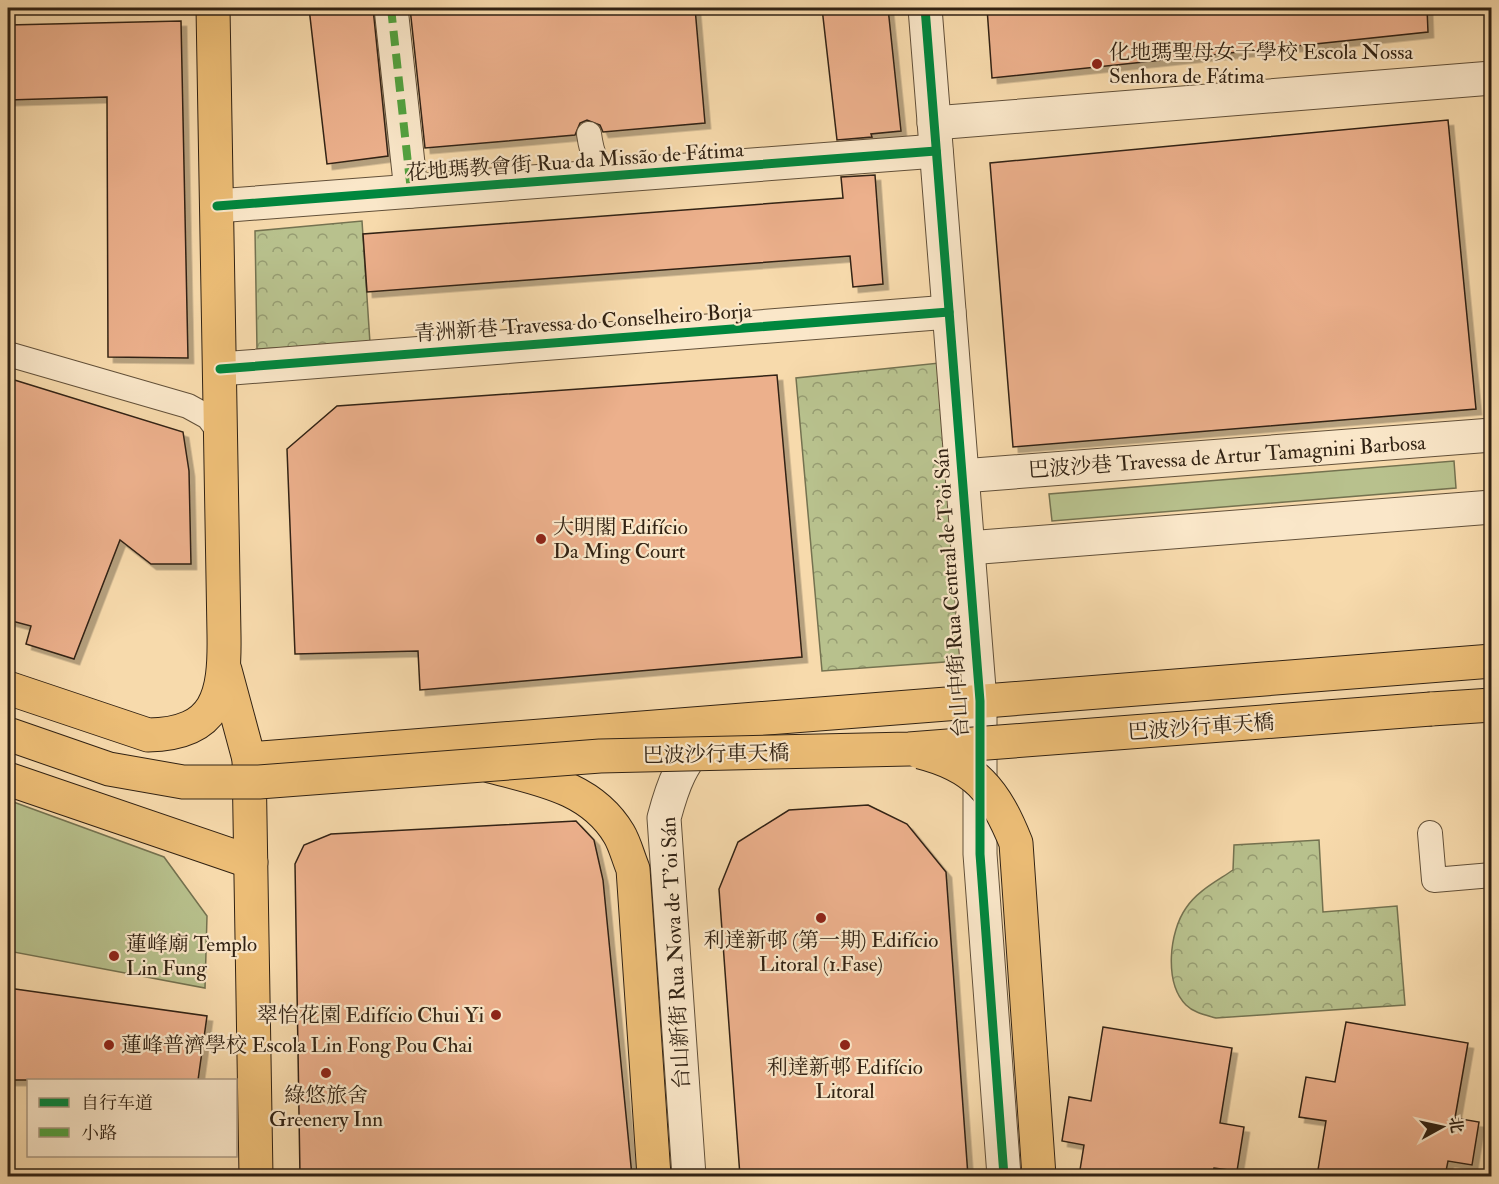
<svg xmlns="http://www.w3.org/2000/svg" width="1499" height="1184" viewBox="0 0 1499 1184" font-family="'IM FELL Double Pica','Noto Serif SC',serif">
<style>
.grass{fill:#b8c18d;stroke:#747250;stroke-width:1.5}
.forest{fill:url(#forest-crowns);stroke:#747250;stroke-width:1.5}
.building{fill:#ecb08c;stroke:#312213;stroke-width:1.5;filter:url(#shadow)}
.lines{fill:none;stroke-linecap:round;stroke-linejoin:round}
.service-casing{stroke:#625039;stroke-width:26}
.pedestrian-casing{stroke:#625039;stroke-width:35}
.minor-casing{stroke:#625039;stroke-width:35}
.primary-casing{stroke:#312213;stroke-width:35}
.service{stroke:#fae7c9;stroke-width:24}
.pedestrian{stroke:#fae7c9;stroke-width:33}
.minor{stroke:#fae7c9;stroke-width:33}
.primary{stroke:#ecbd76;stroke-width:33}
.primary-bridge-casing{stroke:#312213;stroke-width:35;stroke-linecap:butt}
.primary-bridge{stroke:#ecbd76;stroke-width:33}
.quiet{stroke:#52a23f;stroke-width:8;stroke-dasharray:15 8;stroke-linecap:butt}
.cycleway-casing{stroke:#fae7c9;stroke-width:13}
.cycleway{stroke:#00873e;stroke-width:9}
.poi-dot{fill:#8f2418;stroke:#fae7c9;stroke-width:2}
.labels{text-anchor:middle;stroke-width:4.5;stroke-linejoin:round;paint-order:stroke}
.poi-label{font-size:21px;fill:#312213;stroke:#fae7c9;text-anchor:start}
.street-label{font-size:21px;fill:#312213;stroke:#fae7c9}
</style>
<defs>
<pattern id="forest-crowns" width="20" height="18" patternUnits="userSpaceOnUse" patternTransform="scale(1.5)"><rect width="20" height="18" fill="#b8c18d"/><path d="M2 6a3 3 0 1 1 6 0M12 15a3 3 0 1 1 6 0" fill="none" stroke="#969c72"/></pattern>
<filter id="shadow"><feDropShadow dx="5.5" dy="5.5" stdDeviation="0" flood-color="#0004"/></filter>
</defs>
<rect width="100%" height="100%" fill="#f7daac"/>
<filter id="stains"><feTurbulence type="fractalNoise" baseFrequency=".00333" numOctaves="4"/><feColorMatrix values="0 0 0 0 .2 0 0 0 0 .09 0 0 0 0 .02 0 0 0 .5 -.17"/></filter>
<radialGradient id="worn" r=".72"><stop offset=".6" stop-color="#630" stop-opacity="0"/><stop offset="1" stop-color="#630" stop-opacity=".3"/></radialGradient>
<g class="grass">
<polygon points="1454,461 1456,488 1052,521 1049,494"/>
<polygon points="8,800 164,857 207,916 205,988 8,951"/>
</g>
<g class="forest">
<polygon points="362,221 370,343 257,349 255,231"/>
<polygon points="949,362 972,660 822,671 796,378"/>
<path d="M1319 840 1323 912 1397 906 1405 1005 1216 1018C1206 1015 1194 1013 1186 1005 1164 983 1169 932 1186 908 1197 891 1217 881 1233 870L1234 845Z"/>
</g>
<g class="building">
<polygon points="309,8 373,8 388,156 327,164"/>
<polygon points="410,8 695,8 705,123 603,132 600,125 587,120 580,123 575,135 425,148"/>
<polygon points="822,8 888,8 901,131 871,134 872,137 837,140"/>
<polygon points="987,8 1427,8 1428,32 992,78"/>
<polygon points="181,21 188,358 108,357 107,97 8,100 8,25"/>
<polygon points="1448,120 1476,409 1013,447 990,163"/>
<polygon points="875,175 883,284 853,287 850,256 367,292 363,234 843,198 841,177"/>
<polygon points="777,375 802,657 420,690 418,651 295,654 287,449 337,406"/>
<polygon points="8,378 183,432 189,471 191,564 151,564 120,540 74,659 26,644 31,626 8,620"/>
<polygon points="868,805 907,824 946,872 968,1176 740,1176 719,889 738,842 789,810"/>
<polygon points="576,821 594,840 603,880 632,1176 300,1176 295,864 304,845 331,834"/>
<polygon points="8,988 207,1016 198,1080 8,1080"/>
<polygon points="1346,1022 1468,1043 1455,1118 1479,1122 1472,1165 1448,1161 1445,1176 1317,1176 1326,1121 1299,1117 1306,1077 1335,1082"/>
<polygon points="1103,1027 1232,1048 1220,1123 1244,1127 1237,1171 1214,1168 1212,1176 1079,1176 1084,1145 1062,1141 1069,1097 1091,1101"/>
</g>
<g class="lines">
<g class="service-casing">
<g id="service">
<path d="M589 134C592 155 595 166 616 176"/>
<polyline points="8,354 188,406 208,417 221,434"/>
<polyline points="1430,833 1434,880 1492,875"/>
</g>
</g>
<g class="pedestrian-casing">
<polyline id="pedestrian" points="391,8 411,191"/>
</g>
<g class="minor-casing">
<g id="minor">
<polyline points="925,8 980,701 980,854 1004,1176"/>
<polyline points="934,123 1492,78"/>
<polyline points="217,206 936,151"/>
<polyline points="220,369 949,312"/>
<polyline points="962,476 1492,435"/>
<polyline points="968,548 1492,507"/>
<path d="M689 1176 664 818C672 788 682 756 709 738"/>
</g>
</g>
<g class="primary-casing">
<g id="primary">
<polyline points="225,670 249,759 256,1176"/>
<path d="M8 688 148 735C218 734 225 695 224 635L213 8"/>
<polyline points="1431,709 1492,705"/>
<polyline points="249,759 1492,661"/>
<path d="M490 766C539 779 591 787 619 834 625 844 628 857 633 869L654 1176"/>
<polyline points="8,779 251,862"/>
</g>
</g>
<use href="#service" class="service"/>
<use href="#pedestrian" class="pedestrian"/>
<use href="#minor" class="minor"/>
<use href="#primary" class="primary"/>
<g class="primary-bridge-casing">
<g id="primary-bridge">
<polyline points="8,734 109,769 183,782 259,782 600,756 909,749 1431,709"/>
<path d="M920 752C976 766 995 791 1016 843L1039 1176"/>
</g>
</g>
<use href="#primary-bridge" class="primary-bridge"/>
<polyline class="quiet" points="391,8 411,191"/>
<g class="cycleway-casing">
<g id="cycleway">
<polyline points="925,8 980,701 980,854 1004,1176"/>
<polyline points="217,206 936,151"/>
<polyline points="220,369 949,312"/>
</g>
</g>
<use href="#cycleway" class="cycleway"/>
</g>
<g class="poi-dot">
<circle cx="1097" cy="64" r="6"/>
<circle cx="541" cy="539" r="6"/>
<circle cx="821" cy="918" r="6"/>
<circle cx="114" cy="956" r="6"/>
<circle cx="496" cy="1015" r="6"/>
<circle cx="109" cy="1045" r="6"/>
<circle cx="845" cy="1045" r="6"/>
<circle cx="326" cy="1073" r="6"/>
</g>
<g class="labels">
<g class="poi-label">
<text x="1109" y="59">化地瑪聖母女子學校 Escola Nossa<tspan x="1109" dy="24">Senhora de Fátima</tspan></text>
<text x="553" y="534">大明閣 Edifício<tspan x="553" dy="24">Da Ming Court</tspan></text>
<text x="821" y="947" text-anchor="middle">利達新邨 (第一期) Edifício<tspan x="821" dy="24">Litoral (1.Fase)</tspan></text>
<text x="126" y="951">蓮峰廟 Templo<tspan x="126" dy="24">Lin Fung</tspan></text>
<text x="484" y="1022" text-anchor="end">翠怡花園 Edifício Chui Yi</text>
<text x="121" y="1052">蓮峰普濟學校 Escola Lin Fong Pou Chai</text>
<text x="845" y="1074" text-anchor="middle">利達新邨 Edifício<tspan x="845" dy="24">Litoral</tspan></text>
<text x="326" y="1102" text-anchor="middle">綠悠旅舍<tspan x="326" dy="24">Greenery Inn</tspan></text>
</g>
<g class="street-label">
<text transform="translate(575 161) rotate(-4)" y="7">花地瑪教會街 Rua da Missão de Fátima</text>
<text transform="translate(583 322) rotate(-4)" y="7">青洲新巷 Travessa do Conselheiro Borja</text>
<text transform="translate(1227 456) rotate(-4)" y="7">巴波沙巷 Travessa de Artur Tamagnini Barbosa</text>
<text transform="translate(951 593) rotate(-94)" y="7">台山中街 Rua Central de T'oi Sán</text>
<text transform="translate(1201 727) rotate(-4)" y="7">巴波沙行車天橋</text>
<text transform="translate(716 754) rotate(-1)" y="7">巴波沙行車天橋</text>
<text transform="translate(675 953) rotate(-93)" y="7">台山新街 Rua Nova de T'oi Sán</text>
</g>
</g>
<rect width="1499" height="1184" fill="none" stroke="#f7daac" stroke-width="30"/>
<rect x="9" y="9" width="1481" height="1166" fill="none" stroke="#312213" stroke-width="3"/>
<rect x="15" y="15" width="1469" height="1154" fill="none" stroke="#312213" stroke-width="1.5"/>
<rect x="27" y="1079" width="210" height="78" fill="#fae7c9" stroke="#aa9880" stroke-width="1.5"/>
<rect x="39" y="1098" width="30" height="9" fill="#00873e" stroke="#aa9880" stroke-width="1.5"/>
<text x="81" y="1109" font-size="18" fill="#312213">自行车道</text>
<rect x="39" y="1128" width="30" height="9" fill="#52a23f" stroke="#aa9880" stroke-width="1.5"/>
<text x="81" y="1139" font-size="18" fill="#312213">小路</text>
<g transform="translate(1442 1127) rotate(82)" stroke="#fae7c9" stroke-width="4.5" paint-order="stroke">
<path d="M0-4.5L10 22L0 15L-10 22Z" fill="#312213"/>
<text y="-9" font-size="16" font-weight="bold" text-anchor="middle" fill="#312213">北</text>
</g>
<rect width="100%" height="100%" filter="url(#stains)"/>
<rect width="100%" height="100%" fill="url(#worn)"/>
</svg>
